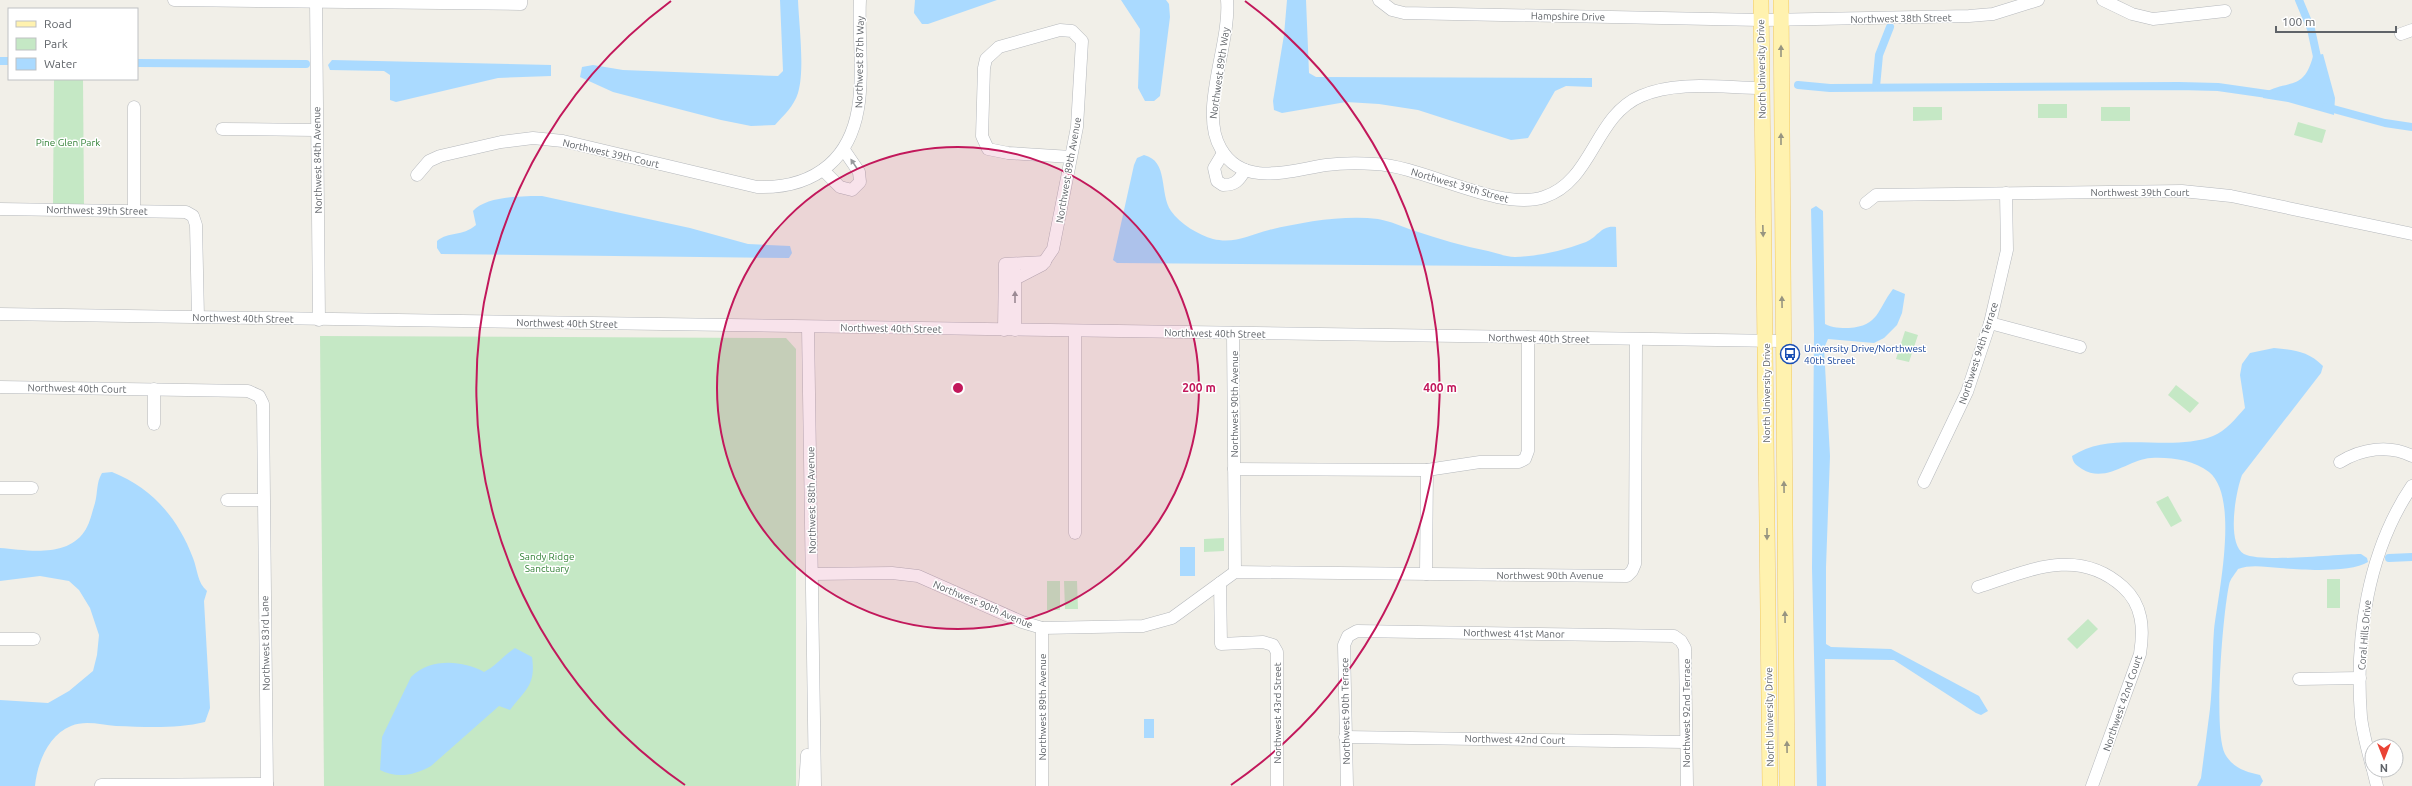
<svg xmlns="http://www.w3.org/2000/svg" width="2412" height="786" viewBox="0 0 2412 786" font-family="Ubuntu,sans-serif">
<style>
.green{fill:#c5e8c5}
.water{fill:#aadaff}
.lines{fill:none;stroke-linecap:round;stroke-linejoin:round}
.canal{stroke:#aadaff;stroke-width:8}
.minor-casing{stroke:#b5b8bc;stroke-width:13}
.major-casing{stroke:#f2c960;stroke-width:16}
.minor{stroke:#fff;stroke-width:12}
.major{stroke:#fff2af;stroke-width:15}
.oneway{fill:#979581}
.oneway2{fill:#979a9d}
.ring{fill:none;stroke:#c2185b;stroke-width:2}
.labels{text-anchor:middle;stroke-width:3;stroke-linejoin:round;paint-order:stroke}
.street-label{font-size:10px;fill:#5f6368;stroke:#fff}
.park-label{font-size:10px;fill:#348238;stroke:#fff}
.transit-label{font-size:10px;fill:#164399;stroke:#fff;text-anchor:start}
.centre{fill:#c2185b;stroke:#fff;stroke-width:2}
.ring-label{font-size:12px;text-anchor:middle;font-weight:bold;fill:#c2185b;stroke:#fff;stroke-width:3;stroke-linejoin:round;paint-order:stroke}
</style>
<rect width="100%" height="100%" fill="#f1efe8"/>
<g class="green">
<polygon points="54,79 83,79 84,206 53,205"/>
<rect x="2038" y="104" width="29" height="14"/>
<polygon points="1913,107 1942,107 1942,120 1913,121"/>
<rect x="2101" y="107" width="29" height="14"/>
<polygon points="2298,122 2326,130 2322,143 2294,135"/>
<polygon points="1905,331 1918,335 1909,362 1896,359"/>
<polygon points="320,336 786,338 796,349 796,786 324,786"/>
<polygon points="2176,385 2199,403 2190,413 2168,395"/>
<polygon points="2168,496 2182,521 2171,527 2156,502"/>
<polygon points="1224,538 1224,551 1204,552 1204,539"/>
<rect x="2327" y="579" width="13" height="29"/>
<rect x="1047" y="581" width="13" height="29"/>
<polygon points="1064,581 1077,581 1078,609 1065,609"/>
<polygon points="2088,619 2098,629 2077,649 2067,639"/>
</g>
<g class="water">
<path d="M780 0H798C799 25 805 70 798 93 794 106 784 115 775 125L751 126 721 120 613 92 580 77 582 67 593 65 623 70 778 76 783 71Z"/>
<polygon points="915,0 997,0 928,24 922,24 914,13"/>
<polygon points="1121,0 1166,0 1169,4 1170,17 1160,96 1154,101 1145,101 1138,88 1140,29"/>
<polygon points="1287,0 1306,0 1309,73 1316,77 1592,78 1592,87 1566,86 1555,91 1528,138 1511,140 1418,110 1379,104 1346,102 1282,113 1274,110 1273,101 1284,35"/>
<path d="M2323 54 2335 98 2334 115 2288 102 2263 98 2264 93C2287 79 2304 92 2313 56Z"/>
<polygon points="332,60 551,65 551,76 498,78 396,102 390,100 390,75 384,71 330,70 328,65"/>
<path d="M1144 155C1169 161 1159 193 1171 211 1180 224 1199 235 1213 239 1234 244 1250 235 1269 230 1303 222 1343 215 1378 219 1390 221 1403 227 1415 231 1439 239 1463 246 1488 251 1497 253 1506 257 1515 257 1540 256 1562 251 1586 242 1598 237 1601 225 1616 227L1617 267 1117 263 1113 260 1134 165 1137 158Z"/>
<path d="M542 196 690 228 748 244 790 246 792 253 789 258 441 254 437 248V241C449 231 462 237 476 225L473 211C486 196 524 196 542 196Z"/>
<path d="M1816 206 1823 211 1825 324C1832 328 1840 328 1849 328 1879 326 1877 310 1893 289L1905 294 1902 313 1897 325 1884 338 1874 343 1828 339 1824 348 1830 456 1826 567V644L1831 647 1891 649 1979 696 1988 711 1981 715 1976 713 1894 660 1825 659 1826 786H1817L1812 568 1814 334 1811 209Z"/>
<path d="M2274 348C2294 350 2308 351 2323 366L2321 373 2242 475C2236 491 2226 543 2244 554 2262 563 2337 554 2361 554L2367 558 2368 562C2351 573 2302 570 2280 568 2266 567 2251 564 2238 569 2235 574 2230 579 2229 585 2223 613 2213 731 2225 754 2233 768 2246 772 2260 775L2263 781 2260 786H2197L2201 778C2204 755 2207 732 2210 709 2213 683 2212 656 2214 630 2218 594 2240 497 2209 472 2193 460 2171 457 2151 458 2129 459 2106 484 2082 469 2076 465 2073 463 2072 456 2112 429 2170 453 2213 436 2226 431 2235 419 2245 408L2240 375 2242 364 2250 353Z"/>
<path d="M112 472C152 488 178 518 193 558 198 571 197 582 207 591L204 601 210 708 205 722C177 729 145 727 116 726 102 725 85 720 71 726 48 735 37 764 35 786H0V700L48 703 69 691 93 671 97 655 99 635 90 608 79 590 69 581 40 576 0 581V548C26 550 66 558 84 532 90 524 92 512 95 503 98 492 96 483 102 473Z"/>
<rect x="1180" y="547" width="15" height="29"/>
<path d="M515 648 532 657C536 685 526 689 510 710L499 706 431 766C415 775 397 779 380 770L382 737 411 677C430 658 462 660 484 672 495 667 504 655 515 648Z"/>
<rect x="1144" y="719" width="10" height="19"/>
</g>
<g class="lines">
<g class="canal">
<polyline points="2299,0 2311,29 2319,66"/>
<polyline points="0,61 9,61"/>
<polyline points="137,63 306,64"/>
<polyline points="1798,85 1830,88 2179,86 2218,87 2274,95"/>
<polyline points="1876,87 1879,55 1890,27"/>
<polyline points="2326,107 2385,123 2412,127"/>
<polyline points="2389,558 2412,557"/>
</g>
<g class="minor-casing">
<g id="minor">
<polyline points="174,0 521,4 521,0"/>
<polyline points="316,0 319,320"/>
<path d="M1227 0C1231 44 1198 111 1221 149 1243 188 1291 170 1326 165 1342 163 1358 163 1375 164 1424 166 1499 212 1544 197 1593 181 1594 116 1641 96 1677 80 1724 88 1762 88"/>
<polyline points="1379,0 1392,10 1404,13 1761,20 1969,16 1993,14 2038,0"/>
<polyline points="2103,0 2132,14 2153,19 2225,11"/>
<polyline points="2401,34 2412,30"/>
<polyline points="134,107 134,211"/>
<polyline points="222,129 316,130"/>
<path d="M1223 153 1214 168 1217 181 1223 185C1235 185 1239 181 1245 170"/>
<polyline points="823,170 840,187 852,190 860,182 859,172 844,150"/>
<path d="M417 175 429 161 440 156 501 142 533 138 563 141 757 187C784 188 808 183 829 165 874 126 857 54 860 0"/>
<polyline points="1866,203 1876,195 2182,191 2231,196 2412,234"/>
<polyline points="0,209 186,212 193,216 196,225 198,317"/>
<polyline points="1015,279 1042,265 1053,249 1077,127 1082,41 1072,31 1060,30 999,47 986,59 984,68 982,136 988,149 1008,153 1071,157"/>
<polyline points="0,314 1783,341"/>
<polyline points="1990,323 2080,347"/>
<polyline points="808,327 815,786"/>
<polyline points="1004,330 1005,264 1045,262"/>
<polyline points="1015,330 1015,271"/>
<polyline points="1075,331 1075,533"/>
<polyline points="1233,333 1235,572"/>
<polyline points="0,387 248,391 259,396 263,404 267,786"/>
<polyline points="154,389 154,424"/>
<path d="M2340 462C2361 449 2389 444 2412 456"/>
<polyline points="1234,469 1427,470 1480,462 1519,462 1525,459 1528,451 1528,337"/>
<polyline points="1924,482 1967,392 1990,323 2007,250 2006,193"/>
<polyline points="0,488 32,488"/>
<polyline points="227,500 263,500"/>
<polyline points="812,574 892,573 918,576 1022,622 1042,628 1143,626 1172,618 1235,572 1627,576 1632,571 1635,564 1636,340"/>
<polyline points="1426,574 1427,470"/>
<polyline points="1220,583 1221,644 1263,642 1273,645 1277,652 1277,786"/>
<path d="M1978 587C2028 571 2078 546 2123 587 2143 605 2144 629 2140 654L2092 786"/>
<polyline points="1042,628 1042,786"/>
<polyline points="0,639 34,639"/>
<polyline points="2299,679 2360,678"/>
<polyline points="1345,737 1685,742"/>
<path d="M2372 767C2368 751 2363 734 2361 717 2355 639 2367 552 2412 486"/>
<polyline points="2373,770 2377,786"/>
<polyline points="101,785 267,784"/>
<polyline points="805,786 807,755"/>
<polyline points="1347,786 1344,645 1348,636 1357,631 1674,636 1681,641 1685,648 1687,786"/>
</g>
</g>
<g class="major-casing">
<g id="major">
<polyline points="1761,0 1770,786"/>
<polyline points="1781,0 1787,786"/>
</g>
</g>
<use href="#minor" class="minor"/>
<use href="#major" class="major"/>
</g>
<defs><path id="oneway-solid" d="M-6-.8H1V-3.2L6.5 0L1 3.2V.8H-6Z"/></defs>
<g class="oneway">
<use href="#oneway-solid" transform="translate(1781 51) rotate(-90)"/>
<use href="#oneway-solid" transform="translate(1781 139) rotate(-90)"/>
<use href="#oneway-solid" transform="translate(1763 231) rotate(88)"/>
<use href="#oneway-solid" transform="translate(1782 302) rotate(-91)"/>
<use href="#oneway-solid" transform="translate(1784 487) rotate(-91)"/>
<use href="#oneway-solid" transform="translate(1767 534) rotate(90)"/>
<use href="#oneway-solid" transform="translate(1785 617) rotate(-91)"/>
<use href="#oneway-solid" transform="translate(1787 747) rotate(-91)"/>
</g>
<g class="oneway2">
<use href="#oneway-solid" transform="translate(854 164) rotate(-124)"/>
<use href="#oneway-solid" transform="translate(1015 297) rotate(-90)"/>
</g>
<circle cx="958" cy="388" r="241" fill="#c2185b" fill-opacity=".12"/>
<g class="ring">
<circle cx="958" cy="388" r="241"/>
<path d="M685 785A482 482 0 0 1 671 1M1245 1A482 482 0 0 1 1231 785"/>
</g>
<defs>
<g id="bus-ring" transform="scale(1)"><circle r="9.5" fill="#fff" stroke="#1a4fb4" stroke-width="1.5"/><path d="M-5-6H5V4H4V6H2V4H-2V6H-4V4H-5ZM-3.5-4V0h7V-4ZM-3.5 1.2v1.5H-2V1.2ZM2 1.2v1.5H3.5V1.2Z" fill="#1a4fb4"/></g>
</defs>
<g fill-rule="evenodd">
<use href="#bus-ring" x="1790" y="354"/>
</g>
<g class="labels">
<g class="street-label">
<text transform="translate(1568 16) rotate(1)" y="4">Hampshire Drive</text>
<text transform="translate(1901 18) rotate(-1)" y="4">Northwest 38th Street</text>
<text transform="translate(859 62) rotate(-89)" y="4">Northwest 87th Way</text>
<text transform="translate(1761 69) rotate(-91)" y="4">North University Drive</text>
<text transform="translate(1219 73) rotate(-82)" y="4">Northwest 89th Way</text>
<text transform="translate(611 153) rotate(13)" y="4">Northwest 39th Court</text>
<text transform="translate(317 160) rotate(-91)" y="4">Northwest 84th Avenue</text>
<text transform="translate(1068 170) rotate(-80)" y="4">Northwest 89th Avenue</text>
<text transform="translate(1460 185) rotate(16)" y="4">Northwest 39th Street</text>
<text x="2140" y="196">Northwest 39th Court</text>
<text transform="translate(97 210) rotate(1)" y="4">Northwest 39th Street</text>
<text transform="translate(243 318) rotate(1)" y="4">Northwest 40th Street</text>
<text transform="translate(567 323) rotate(1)" y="4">Northwest 40th Street</text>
<text transform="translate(891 328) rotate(1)" y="4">Northwest 40th Street</text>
<text transform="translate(1215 333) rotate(1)" y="4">Northwest 40th Street</text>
<text transform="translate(1539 338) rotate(1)" y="4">Northwest 40th Street</text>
<text transform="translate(1978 353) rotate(-72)" y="4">Northwest 94th Terrace</text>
<text transform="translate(77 388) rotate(1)" y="4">Northwest 40th Court</text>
<text transform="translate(1766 393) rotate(-90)" y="4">North University Drive</text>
<text transform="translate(1234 404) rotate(-90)" y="4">Northwest 90th Avenue</text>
<text transform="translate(811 500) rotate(-91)" y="4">Northwest 88th Avenue</text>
<text x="1550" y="579">Northwest 90th Avenue</text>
<text transform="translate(983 604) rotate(23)" y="4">Northwest 90th Avenue</text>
<text transform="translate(1514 633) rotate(1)" y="4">Northwest 41st Manor</text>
<text transform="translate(2364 635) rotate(-85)" y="4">Coral Hills Drive</text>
<text transform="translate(265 643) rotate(-91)" y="4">Northwest 83rd Lane</text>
<text transform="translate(2122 703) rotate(-71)" y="4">Northwest 42nd Court</text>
<text transform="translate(1042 707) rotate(-90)" y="4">Northwest 89th Avenue</text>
<text transform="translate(1345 711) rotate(-91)" y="4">Northwest 90th Terrace</text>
<text transform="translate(1277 713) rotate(-90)" y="4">Northwest 43rd Street</text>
<text transform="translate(1686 713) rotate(-90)" y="4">Northwest 92nd Terrace</text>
<text transform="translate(1769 717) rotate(-91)" y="4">North University Drive</text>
<text transform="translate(1515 739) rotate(1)" y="4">Northwest 42nd Court</text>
</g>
<g class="park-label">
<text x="68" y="146">Pine Glen Park</text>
<text x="547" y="560">Sandy Ridge<tspan x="547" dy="12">Sanctuary</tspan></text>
</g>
<g class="transit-label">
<text x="1804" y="352">University Drive/Northwest<tspan x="1804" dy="12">40th Street</tspan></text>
</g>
</g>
<circle cx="958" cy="388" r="6" class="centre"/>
<g class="ring-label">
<text x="1199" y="392">200 m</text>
<text x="1440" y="392">400 m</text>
</g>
<rect x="8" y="8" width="130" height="72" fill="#ffffff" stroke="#bfc1c3"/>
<rect x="16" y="21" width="20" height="6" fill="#fff2af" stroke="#bfc1c3"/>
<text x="44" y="28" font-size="12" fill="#5f6368">Road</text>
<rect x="16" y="38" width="20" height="12" fill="#c5e8c5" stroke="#bfc1c3"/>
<text x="44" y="48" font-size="12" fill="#5f6368">Park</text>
<rect x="16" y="58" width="20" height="12" fill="#aadaff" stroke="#bfc1c3"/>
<text x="44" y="68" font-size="12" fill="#5f6368">Water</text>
<g transform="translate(2384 758) rotate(180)"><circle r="19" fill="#ffffff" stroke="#bfc1c3"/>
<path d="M0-3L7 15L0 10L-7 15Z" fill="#ea4335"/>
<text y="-6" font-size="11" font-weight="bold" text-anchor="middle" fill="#5f6368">N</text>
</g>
<path d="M2276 26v6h120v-6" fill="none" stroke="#5f6368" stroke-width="2"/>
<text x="2282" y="26" font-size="12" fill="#5f6368" stroke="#ffffff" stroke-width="3" paint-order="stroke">100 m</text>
</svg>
